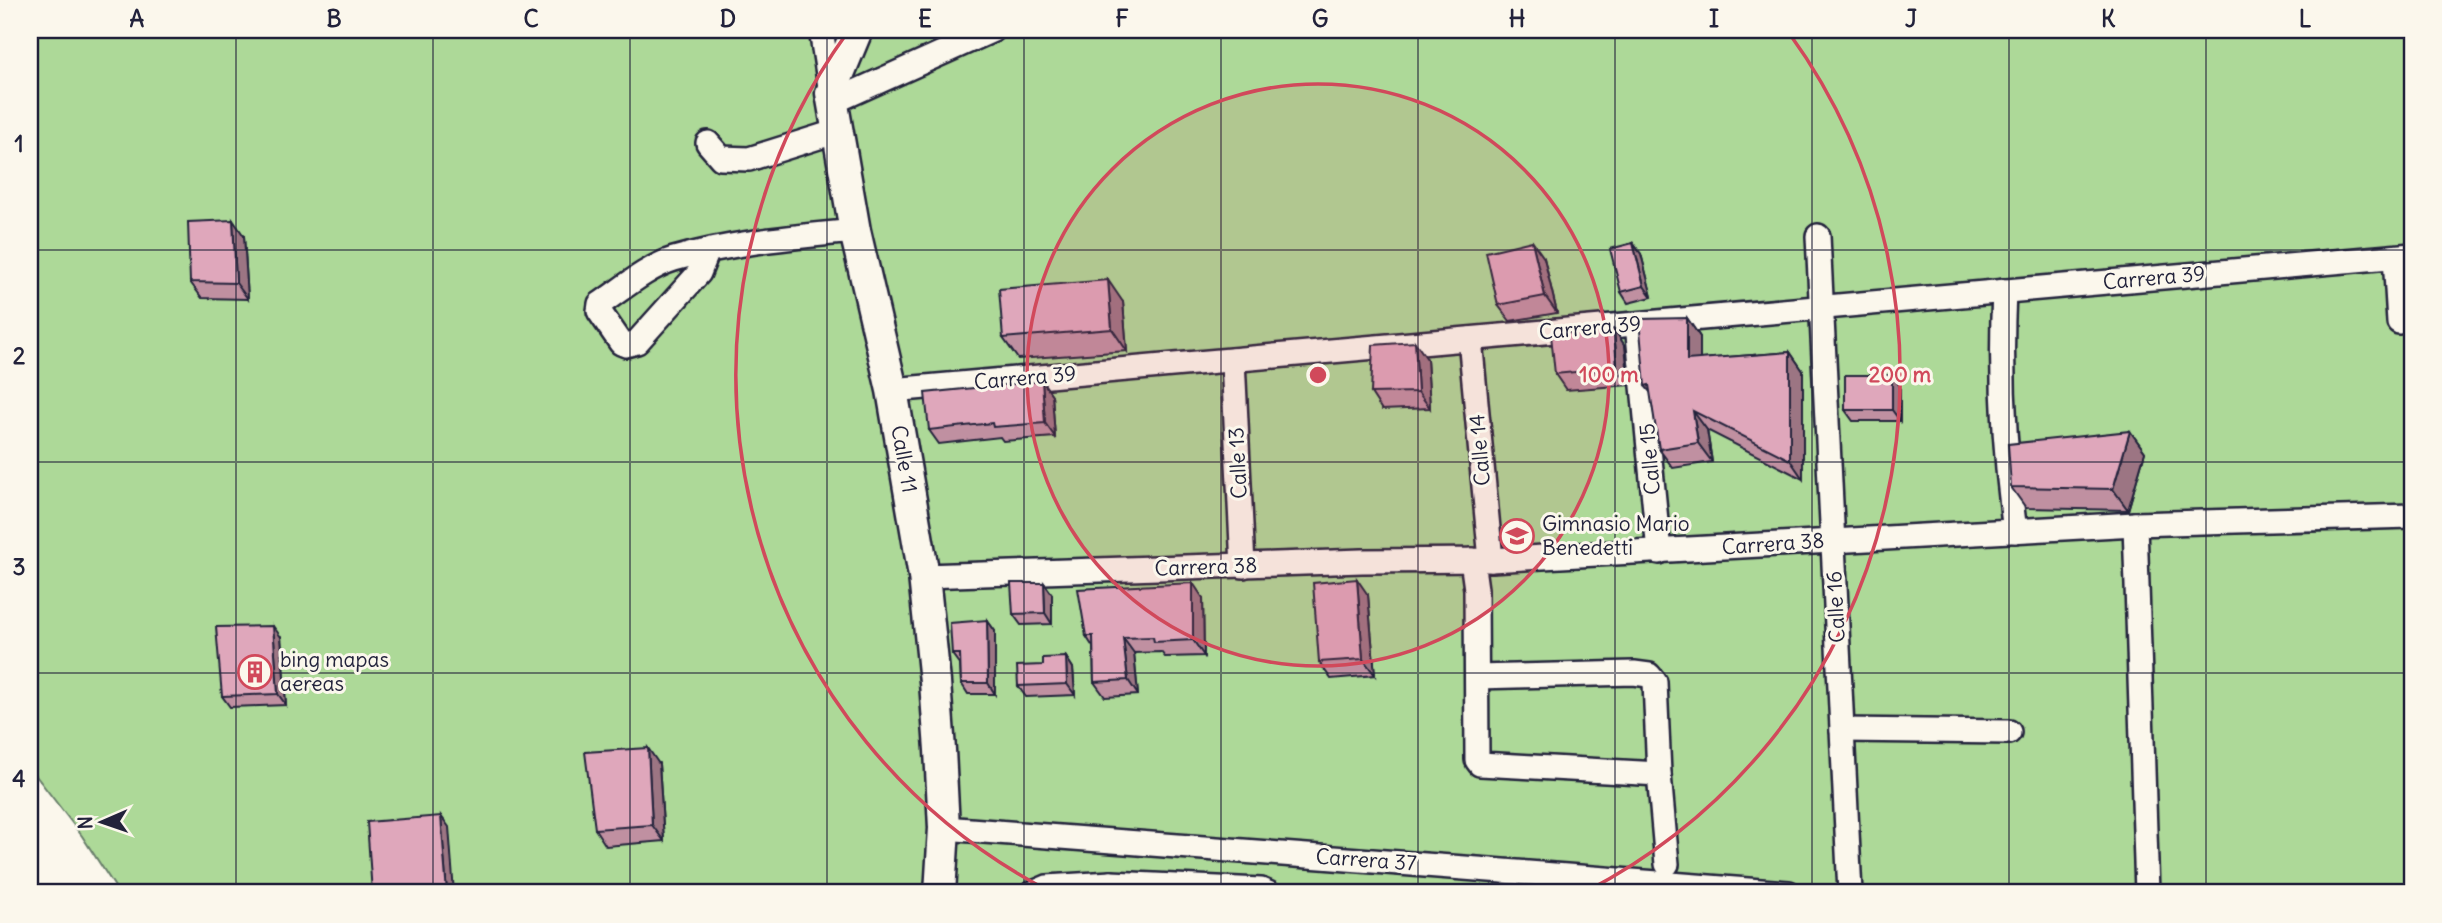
<svg xmlns="http://www.w3.org/2000/svg" width="2442" height="923" viewBox="0 0 2442 923" font-family="Delius,sans-serif">
<style>
.green{fill:#add998;stroke:#687e6a;stroke-width:2}
.lines{fill:none;stroke-linecap:round;stroke-linejoin:round}
.minor-casing{stroke:#22223b;stroke-width:28}
.major-casing{stroke:#22223b;stroke-width:35}
.minor{stroke:#fbf7ec;stroke-width:23}
.major{stroke:#fbf7ec;stroke-width:30}
.wall{fill:#c090a1;stroke:#22223b;stroke-width:2}
.shaded-wall{fill:#9c7583;stroke:#22223b;stroke-width:2}
.building{fill:#dfa7bb;stroke:#22223b;stroke-width:2}
.grid{fill:none;stroke:#22223b;stroke-width:2;stroke-opacity:0.55}
.ring{fill:none;stroke:#d1495b;stroke-width:3.5}
.labels{text-anchor:middle;stroke-width:6;stroke-linejoin:round;paint-order:stroke}
.street-label{font-size:21px;fill:#22223b;stroke:#fbf7ec}
.poi-label{font-size:21px;fill:#22223b;stroke:#fbf7ec;text-anchor:start}
.centre{fill:#d1495b;stroke:#fbf7ec;stroke-width:3.5}
.ring-label{font-size:21px;text-anchor:middle;font-weight:bold;fill:#d1495b;stroke:#fbf7ec;stroke-width:6;stroke-linejoin:round;paint-order:stroke}
.neatline{fill:none;stroke:#22223b;stroke-width:2.5}
.grid-label{font-size:23px;text-anchor:middle;font-weight:bold;fill:#22223b}
</style>
<rect width="100%" height="100%" fill="#fbf7ec"/>
<filter id="ink" filterUnits="userSpaceOnUse"><feTurbulence type="fractalNoise" baseFrequency=".0143" numOctaves="2"/><feDisplacementMap in="SourceGraphic" scale="14" xChannelSelector="R" yChannelSelector="G"/><feConvolveMatrix kernelMatrix="1 2 1 2 8 2 1 2 1" color-interpolation-filters="sRGB"/></filter>
<g filter="url(#ink)">
<polygon class="green" points="30,30 2412,30 2412,893 119,893 82,836 30,768"/>
<g class="lines">
<g class="minor-casing">
<g id="minor">
<polyline points="821,30 831,93"/>
<polyline points="833,102 993,30"/>
<polyline points="708,143 721,158 749,159 838,131"/>
<polyline points="1818,236 1850,893"/>
<path d="M707 253 699 273 637 342 626 345 621 343 599 311 600 304C622 289 648 267 674 259 732 242 795 237 855 231"/>
<polyline points="2395,257 2399,322"/>
<path d="M2004 291C2000 372 2004 450 2015 531"/>
<polyline points="1637,324 1659,552"/>
<polyline points="1470,339 1491,560"/>
<polyline points="1233,360 1243,566"/>
<polyline points="892,390 2412,255"/>
<polyline points="2135,524 2147,893"/>
<polyline points="1472,560 1476,589 1477,760 1480,764 1659,774"/>
<polyline points="924,576 1362,561 1491,560 2135,524 2412,516"/>
<polyline points="1477,677 1634,673 1649,675 1655,682 1659,774 1667,864"/>
<polyline points="1842,730 2009,732"/>
<polyline points="944,828 1789,893"/>
<polyline points="1111,883 1261,890 1268,893"/>
<polyline points="1033,893 1047,887 1111,883 1111,893"/>
</g>
</g>
<g class="major-casing">
<polyline id="major" points="857,30 831,93 855,231 892,390 924,576 935,682 940,750 944,828 940,893"/>
</g>
<use href="#minor" class="minor"/>
<use href="#major" class="major"/>
</g>
<g class="wall">
<polygon points="244,236 248,299 202,298 190,282"/>
<polygon points="1633,243 1641,254 1652,297 1628,303 1621,292"/>
<polygon points="1544,258 1557,313 1510,321 1498,305"/>
<polygon points="1123,302 1127,351 1018,359 1003,338"/>
<polygon points="1687,318 1700,337 1700,359 1790,352 1803,371 1803,479 1707,430 1712,462 1673,468 1659,449 1651,393 1645,386"/>
<polygon points="1614,329 1625,346 1629,385 1566,390 1555,374"/>
<polygon points="1427,359 1430,408 1382,410 1371,393"/>
<polygon points="1892,375 1900,386 1900,421 1853,421 1845,410"/>
<polygon points="1042,381 1052,395 1055,437 1003,441 1000,437 939,444 929,430"/>
<polygon points="2130,431 2145,452 2128,510 2026,508 2011,487"/>
<polygon points="1044,583 1052,594 1052,624 1021,625 1013,614"/>
<polygon points="1368,595 1375,675 1331,679 1319,662"/>
<polygon points="1203,598 1204,656 1165,657 1161,652 1134,653 1138,695 1105,697 1094,682 1093,647 1086,636"/>
<polygon points="987,620 995,631 995,694 968,694 961,683 960,665 952,654"/>
<polygon points="281,637 286,705 230,707 222,696"/>
<polygon points="1066,657 1073,668 1075,695 1026,697 1018,686 1043,665"/>
<polygon points="659,764 664,841 606,846 595,829"/>
</g>
<g class="shaded-wall">
<polygon points="233,220 244,236 248,299 236,283"/>
<polygon points="1532,241 1544,258 1557,313 1545,296"/>
<polygon points="1633,243 1641,254 1652,297 1644,286"/>
<polygon points="1108,280 1123,302 1127,351 1112,329"/>
<polygon points="1687,318 1700,337 1700,379 1687,360"/>
<polygon points="1614,329 1625,346 1629,385 1617,368"/>
<polygon points="1415,342 1427,359 1430,408 1418,392"/>
<polygon points="1790,352 1803,371 1803,479 1790,460"/>
<polygon points="1892,375 1900,386 1900,421 1892,410"/>
<polygon points="1042,381 1052,395 1055,437 1045,423"/>
<polygon points="1693,411 1707,430 1712,462 1698,443"/>
<polygon points="2130,431 2145,452 2128,510 2113,489"/>
<polygon points="1357,579 1368,595 1375,675 1363,659"/>
<polygon points="1044,583 1052,594 1052,624 1045,613"/>
<polygon points="1193,583 1203,598 1204,656 1193,640"/>
<polygon points="987,620 995,631 995,694 988,683"/>
<polygon points="273,626 281,637 286,705 278,694"/>
<polygon points="1123,638 1134,653 1138,695 1128,680"/>
<polygon points="1066,657 1073,668 1075,695 1067,684"/>
<polygon points="648,748 659,764 664,841 652,825"/>
<polygon points="441,816 449,827 454,893 447,893"/>
</g>
<g class="building">
<polygon points="233,220 236,283 190,282 188,222"/>
<polygon points="1532,241 1545,296 1498,305 1486,252"/>
<polygon points="1633,243 1644,286 1621,292 1610,249"/>
<polygon points="1108,280 1112,329 1003,338 999,289"/>
<polygon points="1687,318 1687,360 1790,352 1790,460 1693,411 1698,443 1659,449 1649,385 1645,386 1639,319"/>
<polygon points="1614,329 1617,368 1555,374 1551,335"/>
<polygon points="1415,342 1418,392 1371,393 1373,345"/>
<rect x="1845" y="375" width="47" height="35"/>
<polygon points="1042,381 1045,423 993,427 992,423 929,430 925,393"/>
<polygon points="2130,431 2113,489 2011,487 2008,444"/>
<polygon points="1357,579 1363,659 1319,662 1313,583"/>
<polygon points="1011,583 1044,583 1045,613 1013,614"/>
<polygon points="1193,583 1193,640 1154,642 1153,637 1123,638 1128,680 1094,682 1093,636 1086,636 1078,589"/>
<polygon points="987,620 988,683 961,683 960,654 952,654 950,623"/>
<polygon points="273,626 278,694 222,696 216,627"/>
<polygon points="1066,657 1067,684 1018,686 1017,666 1043,665 1043,658"/>
<polygon points="648,748 652,825 595,829 585,752"/>
<polygon points="441,816 447,893 372,893 367,822"/>
</g>
</g>
<path class="grid" d="M236 30V893M433 30V893M630 30V893M827 30V893M1024 30V893M1221 30V893M1418 30V893M1615 30V893M1812 30V893M2009 30V893M2206 30V893M30 250H2412M30 462H2412M30 673H2412"/>
<circle cx="1318" cy="375" r="291" fill="#d1495b" fill-opacity=".12"/>
<g class="ring">
<circle cx="1318" cy="375" r="291"/>
<path d="M1049 891A582 582 0 0 1 847 33M1789 33A582 582 0 0 1 1587 891"/>
</g>
<defs>
<g id="school-ring" transform="scale(1.75)"><circle r="9.5" fill="#fbf7ec" stroke="#d1495b" stroke-width="1.5"/><path d="M0-5L7-2L0 1L-7-2ZM-4 1L0 2.5L4 1V4Q0 6-4 4Z" fill="#d1495b"/></g>
<g id="building-ring" transform="scale(1.75)"><circle r="9.5" fill="#fbf7ec" stroke="#d1495b" stroke-width="1.5"/><path d="M-4-6H4V6H1V3H-1V6H-4ZM-2.5-4.3h1.7v1.8h-1.7ZM.8-4.3h1.7v1.8H.8ZM-2.5-1h1.7V.8h-1.7ZM.8-1h1.7V.8H.8Z" fill="#d1495b"/></g>
</defs>
<g fill-rule="evenodd">
<use href="#school-ring" x="1517" y="536"/>
<use href="#building-ring" x="255" y="672"/>
</g>
<g class="labels">
<g class="street-label">
<text transform="translate(2154 278) rotate(-5)" y="7">Carrera 39</text>
<text transform="translate(1590 328) rotate(-5)" y="7">Carrera 39</text>
<text transform="translate(1025 378) rotate(-5)" y="7">Carrera 39</text>
<text transform="translate(1480 450) rotate(-95)" y="7">Calle 14</text>
<text transform="translate(904 459) rotate(80)" y="7">Calle 11</text>
<text transform="translate(1650 459) rotate(-95)" y="7">Calle 15</text>
<text transform="translate(1238 463) rotate(-93)" y="7">Calle 13</text>
<text transform="translate(1773 544) rotate(-4)" y="7">Carrera 38</text>
<text transform="translate(1206 567) rotate(-2)" y="7">Carrera 38</text>
<text transform="translate(1836 607) rotate(-93)" y="7">Calle 16</text>
<text transform="translate(1366 860) rotate(4)" y="7">Carrera 37</text>
</g>
<g class="poi-label">
<text x="1542" y="531">Gimnasio Mario<tspan x="1542" dy="24">Benedetti</tspan></text>
<text x="280" y="667">bing mapas<tspan x="280" dy="24">aereas</tspan></text>
</g>
</g>
<circle cx="1318" cy="375" r="10" class="centre"/>
<g class="ring-label">
<text x="1609" y="382">100 m</text>
<text x="1900" y="382">200 m</text>
</g>
<rect width="2442" height="923" fill="none" stroke="#fbf7ec" stroke-width="77"/>
<g transform="translate(102 822) rotate(268)" stroke="#fbf7ec" stroke-width="5" paint-order="stroke">
<path d="M0-5L12 26L0 18L-12 26Z" fill="#22223b"/>
<text y="-10" font-size="19" font-weight="bold" text-anchor="middle" fill="#22223b">N</text>
</g>
<rect x="38" y="38" width="2366" height="846" class="neatline"/>
<g class="grid-label">
<text x="137" y="27">A</text>
<text x="334" y="27">B</text>
<text x="531" y="27">C</text>
<text x="728" y="27">D</text>
<text x="925" y="27">E</text>
<text x="1122" y="27">F</text>
<text x="1320" y="27">G</text>
<text x="1517" y="27">H</text>
<text x="1714" y="27">I</text>
<text x="1911" y="27">J</text>
<text x="2108" y="27">K</text>
<text x="2305" y="27">L</text>
<text x="19" y="152">1</text>
<text x="19" y="364">2</text>
<text x="19" y="575">3</text>
<text x="19" y="787">4</text>
</g>
</svg>
